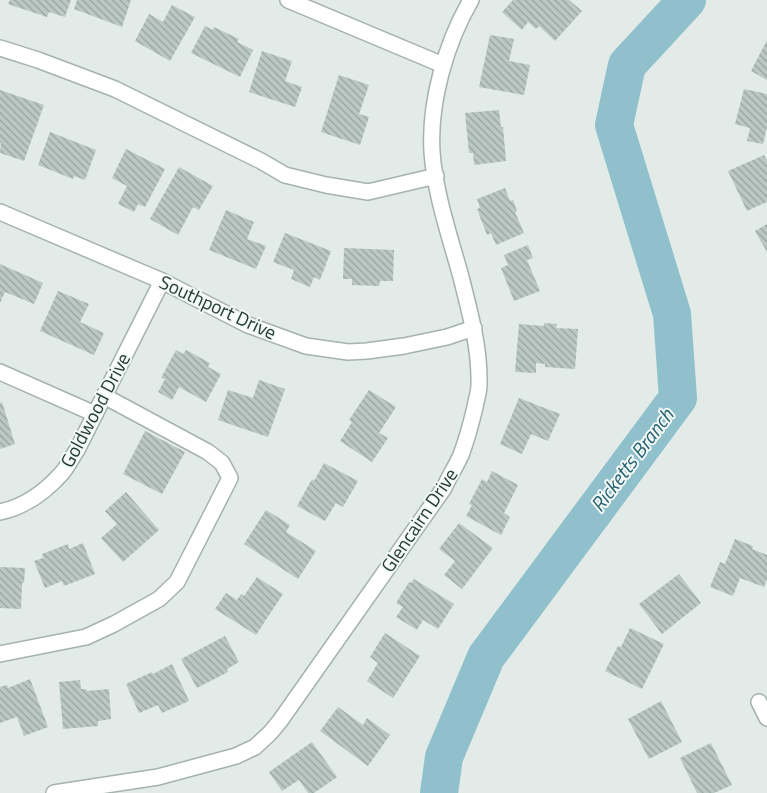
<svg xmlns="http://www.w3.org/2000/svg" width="767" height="793" viewBox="0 0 767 793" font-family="'Titillium Web',sans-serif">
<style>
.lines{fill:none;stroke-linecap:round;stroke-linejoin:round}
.river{stroke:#8fc0cb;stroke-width:38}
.building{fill:url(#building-back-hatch)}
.minor-casing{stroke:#a5b2ae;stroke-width:18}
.minor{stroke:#fff;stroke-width:15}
.labels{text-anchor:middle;stroke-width:4;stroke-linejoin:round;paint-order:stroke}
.street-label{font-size:19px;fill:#243a35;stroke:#f2f8f5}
.water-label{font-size:20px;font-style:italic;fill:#246170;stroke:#f2f8f5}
</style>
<defs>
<pattern id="building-back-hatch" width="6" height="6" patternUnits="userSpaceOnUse" patternTransform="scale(1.25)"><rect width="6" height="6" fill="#bbc8c3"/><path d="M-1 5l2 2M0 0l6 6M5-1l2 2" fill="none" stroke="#98a39f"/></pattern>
</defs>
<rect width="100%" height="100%" fill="#e2ebe7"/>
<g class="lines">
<polyline class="river" points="439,793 444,757 486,657 678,398 672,314 614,125 627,65 687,0"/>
</g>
<g class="building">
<polygon points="10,0 71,0 65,17 49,12 47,17 8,4"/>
<polygon points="77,0 131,0 122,27 74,9"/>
<polygon points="513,0 569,0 582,11 555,41 539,26 536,29 528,22 522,30 502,12"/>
<polygon points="172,5 195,17 170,61 135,41 149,14 163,22"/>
<polygon points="205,26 213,30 214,27 239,39 237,42 253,50 240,77 191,53"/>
<polygon points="490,35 514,39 509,61 530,65 524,95 479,87"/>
<polygon points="767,40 767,80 751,71"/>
<polygon points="262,51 292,61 285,81 302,87 295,107 249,92"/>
<polygon points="339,75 369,85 359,114 369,117 360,145 321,132"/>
<polygon points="744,89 767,94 767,127 763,144 747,141 750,128 735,124"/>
<polygon points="0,90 44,105 24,161 0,153 1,143 0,143"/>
<polygon points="499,110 501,127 503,127 506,161 474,165 473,153 469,153 465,113"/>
<polygon points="50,132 96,150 85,180 74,176 73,179 38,165"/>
<polygon points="126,149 165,169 145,207 138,204 134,212 118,204 127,186 112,178"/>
<polygon points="764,155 767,161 767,202 747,211 728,171"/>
<polygon points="179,167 213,186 199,210 193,207 178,235 150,219"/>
<polygon points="505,188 510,201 513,200 517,211 515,212 524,233 496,245 491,233 487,235 477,209 480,208 477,199"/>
<polygon points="226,210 254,222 247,239 266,246 256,269 209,250"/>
<polygon points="767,224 767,252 755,231"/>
<polygon points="285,233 331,251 320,280 314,277 310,287 291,279 294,270 273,262"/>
<polygon points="528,245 533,258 527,260 540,291 514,301 501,268 508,265 504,255"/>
<polygon points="344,248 394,250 393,281 380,281 379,286 352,285 352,279 343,279"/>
<polygon points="0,264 43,283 34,304 5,292 0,303"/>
<polygon points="58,291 89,304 80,322 104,333 94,355 40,331"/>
<polygon points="544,323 557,324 556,328 578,329 575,369 545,367 545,364 536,363 536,373 515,372 519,324 544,326"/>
<polygon points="176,350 183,354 186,350 210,363 208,367 221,374 206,402 179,387 172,400 158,392 165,379 161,378"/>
<polygon points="259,380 285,389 268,437 218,420 228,390 253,398"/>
<polygon points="369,390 396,407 379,433 388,438 372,462 340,441 352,422 349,420"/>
<polygon points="519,398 560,414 548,441 531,434 522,454 500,444"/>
<polygon points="2,402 15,444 0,449 0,403"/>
<polygon points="145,431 185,452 162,494 123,474"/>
<polygon points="324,463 358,481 343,507 336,503 325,521 297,506 312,479 314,481"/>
<polygon points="492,471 518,485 504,513 510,517 501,535 466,516 472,505 469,504 482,479 487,482"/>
<polygon points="126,492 159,530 123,562 101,538 117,524 105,511"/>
<polygon points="266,510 290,525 286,532 316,551 298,579 244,544"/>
<polygon points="459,523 493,548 462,589 444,575 455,561 439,549"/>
<polygon points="735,539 753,546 752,549 767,555 767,579 764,587 740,578 733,596 710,587 720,562 725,564"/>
<polygon points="83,543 95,574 64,586 62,581 45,588 34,561 43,558 42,554 68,544 69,549"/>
<polygon points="0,567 25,568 24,583 22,583 21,609 0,608"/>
<polygon points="679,574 701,603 662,634 639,604"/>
<polygon points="257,577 283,594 256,635 215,609 226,593 237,600 241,594 244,596"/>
<polygon points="414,579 454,604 438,629 423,620 417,630 396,617 403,607 396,603 409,582 411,583"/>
<polygon points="630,628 664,644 642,689 605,671 618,646 621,647"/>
<polygon points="385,633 420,656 393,698 367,681 378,663 370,657"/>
<polygon points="225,636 239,662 227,669 228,672 197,688 181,659"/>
<polygon points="172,664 189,701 162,713 158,705 139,713 126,684 152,672 153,674"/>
<polygon points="30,679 48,727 24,736 17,717 0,723 0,687 7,685 8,688"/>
<polygon points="80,680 81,689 86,689 87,691 109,689 111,719 98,721 98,726 63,729 59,682"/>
<polygon points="661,701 682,742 649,759 628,719"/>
<polygon points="338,707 363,725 367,718 390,735 368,766 320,731"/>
<polygon points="312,742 337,777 314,793 308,793 299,780 282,791 269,772"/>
<polygon points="711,743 732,785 714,793 697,793 680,758"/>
</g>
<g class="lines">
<g class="minor-casing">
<g id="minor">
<polyline points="288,0 443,65"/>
<polyline points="0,48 38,60 115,89 261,161 285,175 326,185 368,192 436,176"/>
<polyline points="0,212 162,281 248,325 306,346 348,352 367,351 404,346 447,337 474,328"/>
<polyline points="0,372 95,414"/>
<path d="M0 512C24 507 46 491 62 473 68 466 72 457 77 450L162 281"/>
<polyline points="0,654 86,637 114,624 159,599 177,582 230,478 222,463 208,452 104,396"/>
<polyline points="759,702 767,718"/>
<path d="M54 793 158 777 236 756 255 747 270 733 280 721 444 488C449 477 456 466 461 455 467 439 471 424 475 407 476 400 479 393 479 385 480 348 470 313 461 277 450 237 435 194 432 152 429 102 446 43 471 0"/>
</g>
</g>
<use href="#minor" class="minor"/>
</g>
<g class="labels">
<g class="street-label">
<text transform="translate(218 307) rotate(25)" y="7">Southport Drive</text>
<text transform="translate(95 410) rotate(-62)" y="7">Goldwood Drive</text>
<text transform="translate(419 520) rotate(-56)" y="7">Glencairn Drive</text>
</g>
<g class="water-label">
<text transform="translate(632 460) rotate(-53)" y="7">Ricketts Branch</text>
</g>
</g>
</svg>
